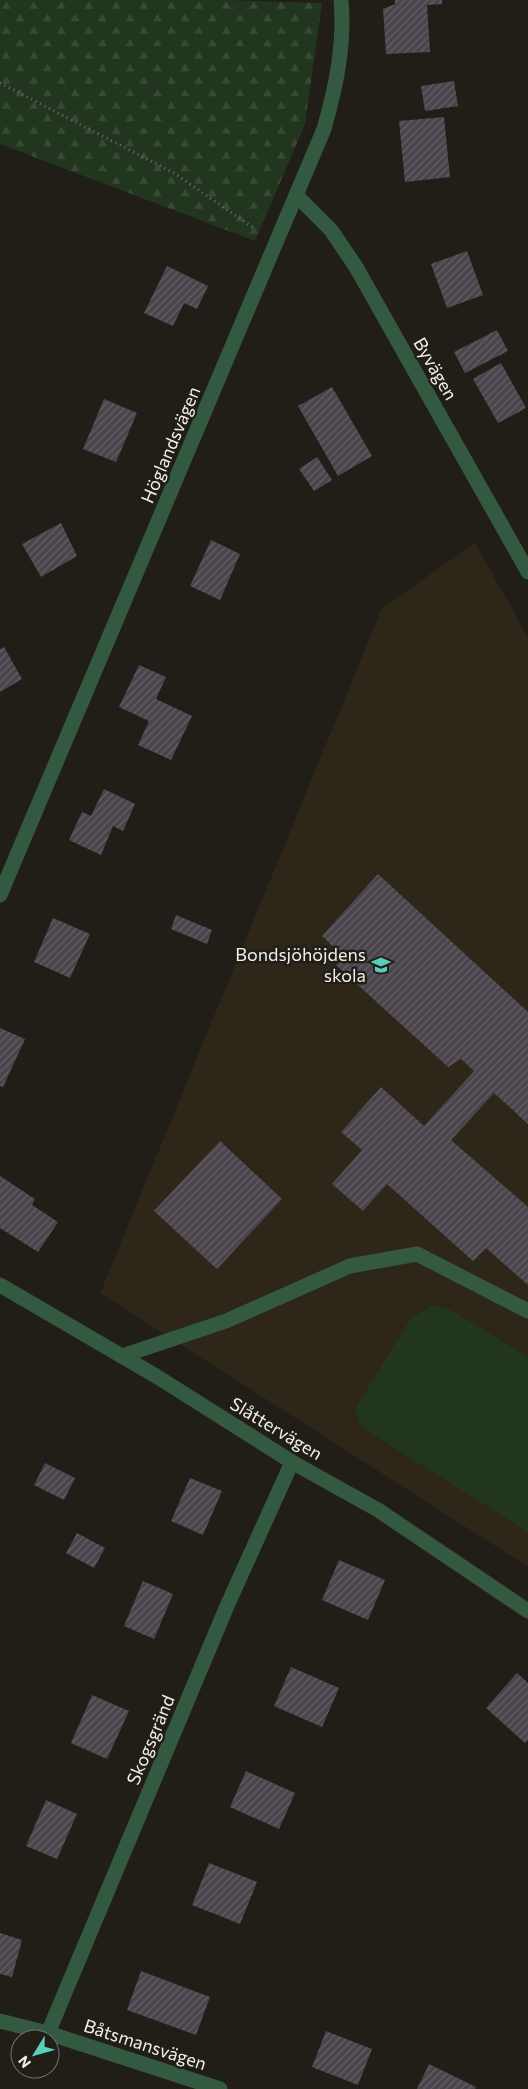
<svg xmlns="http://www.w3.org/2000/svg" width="528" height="2089" viewBox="0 0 528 2089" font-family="Commissioner,sans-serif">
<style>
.built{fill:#2d2619}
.forest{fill:url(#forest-firs)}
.green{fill:#22361f}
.building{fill:url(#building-hatch)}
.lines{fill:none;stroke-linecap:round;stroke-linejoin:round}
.path{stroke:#716d68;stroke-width:3;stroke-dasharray:1 4;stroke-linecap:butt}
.lane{stroke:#335a41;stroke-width:15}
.street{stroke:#335a41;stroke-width:15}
.labels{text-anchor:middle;stroke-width:5;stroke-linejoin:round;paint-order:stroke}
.street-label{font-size:18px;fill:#f2efeb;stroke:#211d17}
.poi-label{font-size:18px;fill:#f2efeb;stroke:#211d17;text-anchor:end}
</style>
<defs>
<pattern id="forest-firs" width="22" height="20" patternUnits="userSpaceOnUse" patternTransform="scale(1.25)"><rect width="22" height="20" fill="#22361f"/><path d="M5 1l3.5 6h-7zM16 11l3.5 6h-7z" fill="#384a35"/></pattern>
<pattern id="building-hatch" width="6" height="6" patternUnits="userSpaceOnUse" patternTransform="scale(1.25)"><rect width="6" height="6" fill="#4a454c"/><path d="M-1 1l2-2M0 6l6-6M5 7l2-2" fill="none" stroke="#656066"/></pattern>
</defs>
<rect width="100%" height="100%" fill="#211d17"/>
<polygon class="built" points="475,543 528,637 528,1567 100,1293 382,608"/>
<polygon class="forest" points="0,0 226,0 322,3 305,124 255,241 0,144"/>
<polygon class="green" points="433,1305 451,1310 528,1357 528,1532 369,1432 360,1423 355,1409 411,1318"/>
<g class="building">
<polygon points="395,0 442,0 442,4 427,5 430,52 386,54 383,9 395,4"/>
<polygon points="454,81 458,106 425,111 421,86"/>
<polygon points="444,117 450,177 405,182 399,121"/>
<polygon points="467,251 483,295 447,308 431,264"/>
<polygon points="167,266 208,286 197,309 184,303 173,326 144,313"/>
<polygon points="497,330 508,351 465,373 454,352"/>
<polygon points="501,363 526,408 498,423 473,379"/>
<polygon points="332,387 372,456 338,476 298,406"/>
<polygon points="104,399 137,413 116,462 83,449"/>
<polygon points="317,457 332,480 314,491 299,469"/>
<polygon points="61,523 77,556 41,577 22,544"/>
<polygon points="211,540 240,554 220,600 190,586"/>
<polygon points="4,647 22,679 0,692 0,649"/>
<polygon points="139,665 166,677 156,699 192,716 171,760 138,745 149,721 119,707"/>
<polygon points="104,789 135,804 123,831 113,826 101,855 69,840 82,812 91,816"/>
<polygon points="378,874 528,1012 528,1124 494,1093 451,1140 528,1207 528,1285 486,1248 473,1261 387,1184 363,1211 332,1184 362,1150 341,1132 381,1087 424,1126 474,1071 461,1059 448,1067 336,965 344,957 322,936"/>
<polygon points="176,915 212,930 207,944 171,929"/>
<polygon points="53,918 90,934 70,978 34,962"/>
<polygon points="0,1028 25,1039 3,1087 0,1086"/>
<polygon points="220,1141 282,1199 217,1269 154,1211"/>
<polygon points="0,1176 35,1199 32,1205 58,1222 38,1252 0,1228"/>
<polygon points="45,1463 75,1478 64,1500 34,1485"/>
<polygon points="190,1478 222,1491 203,1535 171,1521"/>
<polygon points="77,1533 105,1548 94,1568 66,1553"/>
<polygon points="339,1560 385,1580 368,1620 322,1600"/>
<polygon points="143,1581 173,1594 154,1639 124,1626"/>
<polygon points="291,1667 339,1688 322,1727 274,1706"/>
<polygon points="517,1673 528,1683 528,1740 525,1743 486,1708"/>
<polygon points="92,1695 129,1711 107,1759 71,1743"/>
<polygon points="246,1771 295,1793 279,1829 230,1807"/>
<polygon points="46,1800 77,1814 57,1859 26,1846"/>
<polygon points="209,1863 257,1882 240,1924 192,1905"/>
<polygon points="0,1933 22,1940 12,1977 0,1974"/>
<polygon points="141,1971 210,1997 196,2035 127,2010"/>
<polygon points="326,2031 372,2049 358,2085 312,2067"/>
<polygon points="429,2064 476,2087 475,2089 417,2089"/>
</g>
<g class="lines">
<polyline class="path" points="0,83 174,173 255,229"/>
<polyline class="lane" points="122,1356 226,1321 350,1266 417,1254 528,1311"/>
<g class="street">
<polyline points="296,195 331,230 356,267 528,572"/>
<path d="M0 895 324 129C336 87 345 44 341 0"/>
<polyline points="0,1285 156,1376 292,1462 378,1510 528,1611"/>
<polyline points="0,2021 48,2033 220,2089"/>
<polyline points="48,2033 227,1606 292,1462"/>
</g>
</g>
<defs>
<g id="school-bare" transform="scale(1.5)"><path d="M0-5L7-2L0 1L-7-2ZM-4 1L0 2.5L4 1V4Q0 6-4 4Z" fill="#5bcebb" stroke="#211d17" stroke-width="2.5" paint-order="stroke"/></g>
</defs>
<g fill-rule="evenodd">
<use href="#school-bare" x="381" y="965"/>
</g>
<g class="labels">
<g class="street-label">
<text transform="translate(435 369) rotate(60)" y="6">Byvägen</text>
<text transform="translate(171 445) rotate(-67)" y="6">Höglandsvägen</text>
<text transform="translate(276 1429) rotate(31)" y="6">Slåttervägen</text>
<text transform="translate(151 1740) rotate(-67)" y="6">Skogsgränd</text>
<text transform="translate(145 2045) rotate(18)" y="6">Båtsmansvägen</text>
</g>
<g class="poi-label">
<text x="366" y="961">Bondsjöhöjdens<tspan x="366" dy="21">skola</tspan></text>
</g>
</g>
<g transform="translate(35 2054) rotate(233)"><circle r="24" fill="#211d17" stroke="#75716c"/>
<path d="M0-4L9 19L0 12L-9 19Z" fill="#5bcebb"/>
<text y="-8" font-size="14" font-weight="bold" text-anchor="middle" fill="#f2efeb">N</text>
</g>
</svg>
